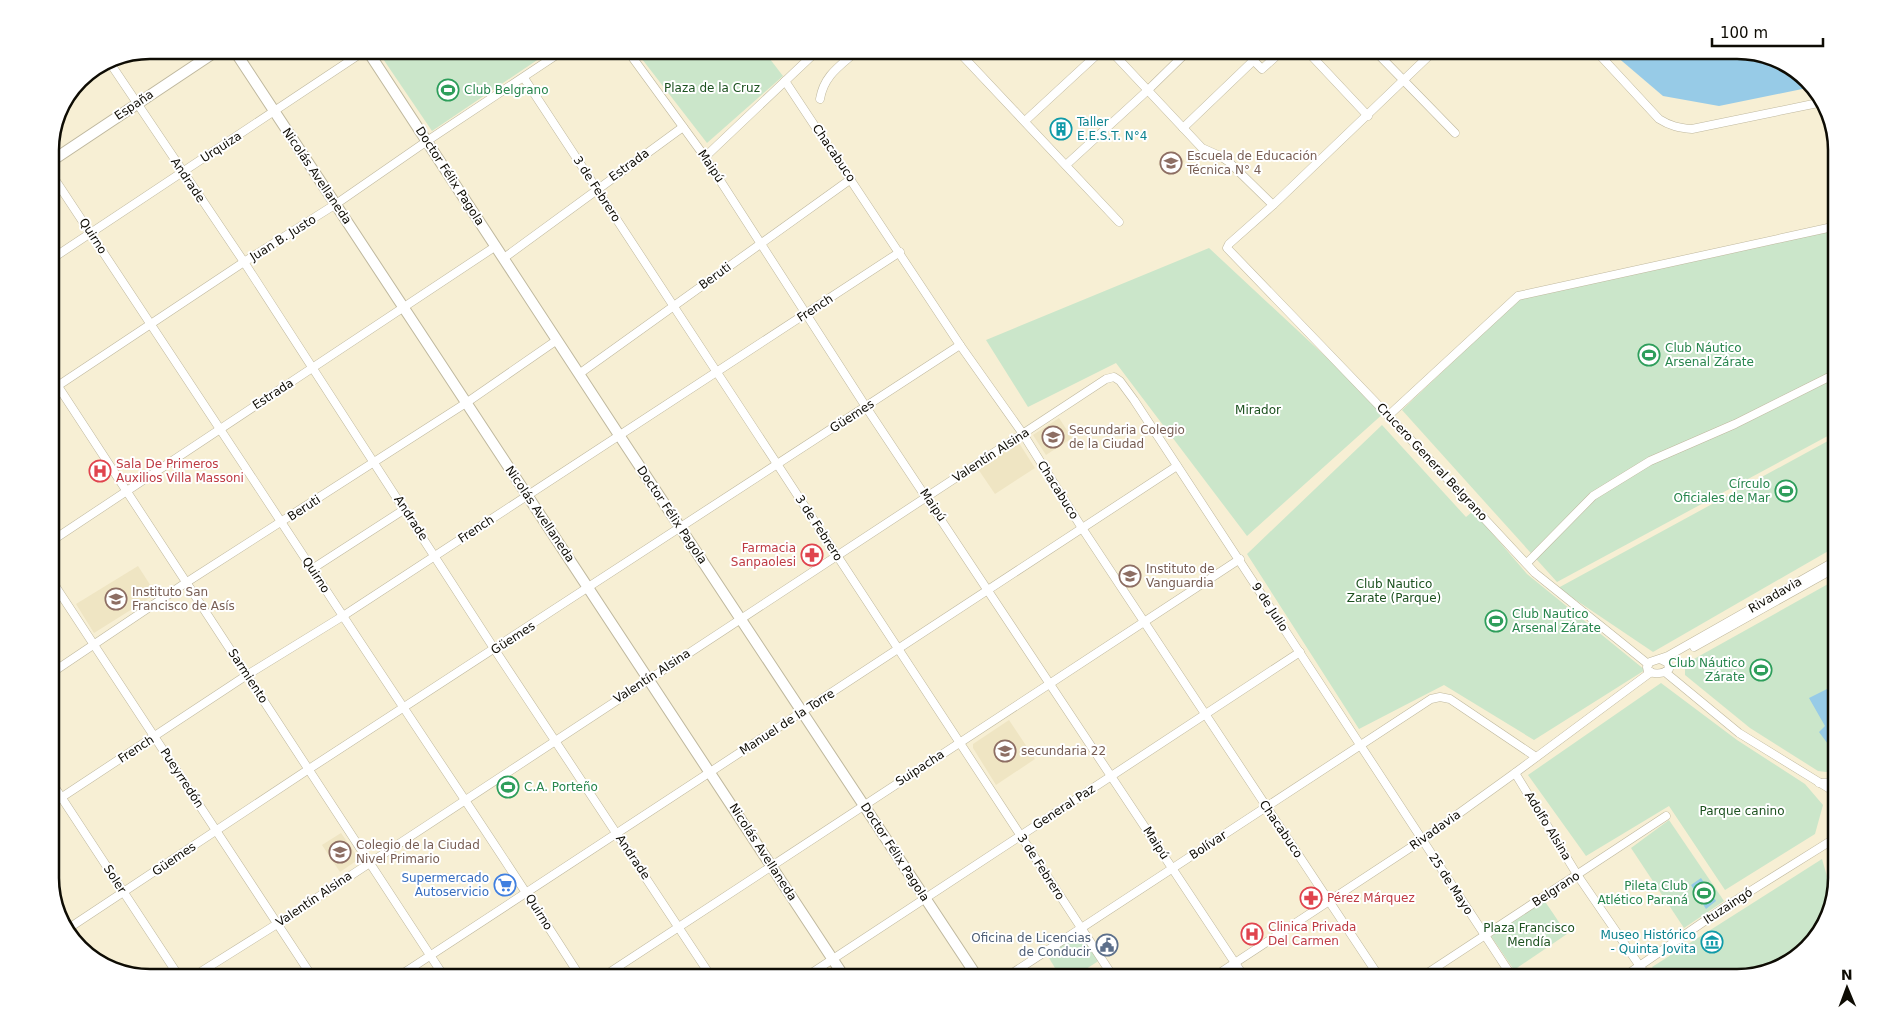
<svg xmlns="http://www.w3.org/2000/svg" width="1887" height="1028" viewBox="0 0 1887 1028" font-family="'DejaVu Sans',sans-serif">
<style>
.built{fill:#efe5c3}
.green{fill:#cbe6ca}
.water{fill:#97cbe7}
.lines{fill:none;stroke-linecap:round;stroke-linejoin:round}
.street-casing{stroke:#bfb89e;stroke-width:9}
.secondary-casing{stroke:#bfb89e;stroke-width:12}
.street{stroke:#fff;stroke-width:8}
.secondary{stroke:#fff;stroke-width:10}
.labels{text-anchor:middle;stroke-width:4;stroke-linejoin:round;paint-order:stroke}
.park-label{font-size:12px;fill:#1c511f;stroke:#fff}
.leisure-label{font-size:12px;fill:#27864d;stroke:#fff;text-anchor:start}
.street-label{font-size:12px;fill:#0e0c04;stroke:#fff}
.culture-label{font-size:12px;fill:#0d838f;stroke:#fff;text-anchor:start}
.education-label{font-size:12px;fill:#785e54;stroke:#fff;text-anchor:start}
.health-label{font-size:12px;fill:#be3a42;stroke:#fff;text-anchor:start}
.shop-label{font-size:12px;fill:#366cbe;stroke:#fff;text-anchor:end}
.service-label{font-size:12px;fill:#4e5e75;stroke:#fff;text-anchor:end}
.rim{fill:none;stroke:#0e0c04;stroke-width:2.5}
</style>
<rect width="100%" height="100%" fill="#f7efd4"/>
<g class="built">
<polygon points="1173,150 1185,161 1170,176 1158,164"/>
<polygon points="1059,418 1072,438 1046,455 1033,435"/>
<polygon points="1019,443 1035,468 995,494 978,469"/>
<polygon points="138,566 156,594 94,633 76,604"/>
<polygon points="1009,720 1035,759 996,785 973,748 973,744"/>
<polygon points="341,833 359,859 340,872 322,845"/>
</g>
<g class="green">
<polygon points="377,50 552,50 432,131"/>
<polygon points="635,50 763,50 783,76 707,143"/>
<polygon points="1837,222 1837,431 1557,582 1402,410 1518,300"/>
<polygon points="1209,248 1385,412 1247,536 1116,363 1028,407 986,340"/>
<polygon points="1382,425 1466,517 1473,511 1527,574 1645,670 1534,740 1444,685 1359,729 1247,554"/>
<polygon points="1837,436 1837,546 1653,652 1558,588"/>
<polygon points="1837,579 1837,769 1826,772 1818,771 1750,728 1685,675 1685,664"/>
<polygon points="1661,683 1737,740 1805,784 1823,805 1815,834 1725,890 1669,806 1586,856 1528,775"/>
<polygon points="1669,820 1724,901 1684,928 1631,848"/>
<polygon points="1822,859 1833,897 1827,923 1787,964 1737,978 1660,978 1652,967"/>
<polygon points="1544,900 1567,934 1514,970 1491,936"/>
<polygon points="1082,931 1100,960 1072,978 1061,978 1046,953"/>
</g>
<g class="water">
<polygon points="1609,50 1737,50 1782,60 1812,87 1719,106 1663,96"/>
<polygon points="1837,684 1837,740 1828,744 1819,732 1825,726 1809,698"/>
<polygon points="1701,878 1716,901 1706,909 1691,885"/>
</g>
<g class="lines">
<g class="street-casing">
<g id="street">
<polyline points="627,50 705,157 866,407 1245,978"/>
<polyline points="957,50 1119,222"/>
<polyline points="1110,50 1202,148 1220,156 1229,162 1273,205"/>
<polyline points="1243,50 1262,69 1283,50"/>
<polyline points="1306,50 1368,116"/>
<polyline points="1374,50 1455,133"/>
<polyline points="1435,50 1273,205 1229,244 1227,248 1385,412 1535,573 1648,664"/>
<path d="M1595 50 1659 119C1670 126 1679 128 1692 129L1823 102"/>
<polyline points="108,60 244,262 495,650 712,978"/>
<polyline points="524,78 1114,978"/>
<polyline points="785,81 960,345 1023,434 1082,528 1380,978"/>
<path d="M820 99C824 75 840 66 858 50"/>
<polyline points="1025,121 1102,50"/>
<polyline points="1183,128 1254,60"/>
<polyline points="705,157 818,50"/>
<polyline points="1066,165 1148,90 1189,50"/>
<path d="M50 172C148 318 244 466 341 613 421 735 503 855 581 978"/>
<polyline points="504,258 683,127"/>
<polyline points="50,260 366,50"/>
<polyline points="50,374 445,978"/>
<polyline points="579,374 851,179"/>
<polyline points="50,391 244,262 336,204 427,141 564,50"/>
<polyline points="1388,416 1518,296 1837,226"/>
<polyline points="50,542 496,246"/>
<polyline points="1527,563 1593,496 1650,461 1735,424 1837,373"/>
<polyline points="312,569 405,509"/>
<polyline points="50,578 313,978"/>
<polyline points="1694,647 1837,567"/>
<path d="M1660 659 1668 663 1669 669C1664 674 1655 674 1648 672L1647 667 1650 662 1668 656 1837 560"/>
<polyline points="1665,672 1739,733 1830,789 1834,796 1837,808"/>
<polyline points="50,674 187,582 466,403 557,340"/>
<polyline points="1515,773 1578,876 1648,978"/>
<polyline points="50,780 180,978"/>
<polyline points="1819,783 1837,782"/>
<polyline points="1835,799 1837,787"/>
<polyline points="50,805 247,675 343,616 900,252"/>
<polyline points="66,930 309,769 960,345"/>
<polyline points="191,978 277,924 1106,379 1114,377 1120,381 1134,400 1513,978"/>
<polyline points="396,978 1177,466"/>
<polyline points="601,978 1240,559"/>
<polyline points="804,978 1300,652"/>
<polyline points="1005,978 1431,699 1440,697 1450,699 1536,757"/>
<polyline points="1212,978 1422,840 1515,773 1651,672"/>
<polyline points="1420,978 1666,816"/>
<polyline points="1622,978 1725,907 1837,837"/>
</g>
</g>
<g class="secondary-casing">
<g id="secondary">
<polyline points="234,50 845,978"/>
<polyline points="367,50 619,435 978,978"/>
<polyline points="50,162 218,50"/>
</g>
</g>
<use href="#street" class="street"/>
<use href="#secondary" class="secondary"/>
</g>
<defs>
<g id="stadium-ring" transform="scale(1.125)"><circle r="9.5" fill="#fff" stroke="#2e9e5b" stroke-width="1.5"/><path d="M0-5a6.5 5 0 1 0 0 10a6.5 5 0 1 0 0-10ZM-3.5-1.8h7v3.6h-7Z" fill="#2e9e5b"/></g>
<g id="building-ring" transform="scale(1.125)"><circle r="9.5" fill="#fff" stroke="#0f9aa8" stroke-width="1.5"/><path d="M-4-6H4V6H1V3H-1V6H-4ZM-2.5-4.3h1.7v1.8h-1.7ZM.8-4.3h1.7v1.8H.8ZM-2.5-1h1.7V.8h-1.7ZM.8-1h1.7V.8H.8Z" fill="#0f9aa8"/></g>
<g id="school-ring" transform="scale(1.125)"><circle r="9.5" fill="#fff" stroke="#8d6e63" stroke-width="1.5"/><path d="M0-5L7-2L0 1L-7-2ZM-4 1L0 2.5L4 1V4Q0 6-4 4Z" fill="#8d6e63"/></g>
<g id="hospital-ring" transform="scale(1.125)"><circle r="9.5" fill="#fff" stroke="#e0444e" stroke-width="1.5"/><path d="M-5-5h3v3.5h4V-5h3V5h-3V1.5h-4V5h-3Z" fill="#e0444e"/></g>
<g id="pharmacy-ring" transform="scale(1.125)"><circle r="9.5" fill="#fff" stroke="#e0444e" stroke-width="1.5"/><path d="M-2-6h4v4h4v4h-4v4h-4v-4h-4v-4h4Z" fill="#e0444e"/></g>
<g id="university-ring" transform="scale(1.125)"><circle r="9.5" fill="#fff" stroke="#8d6e63" stroke-width="1.5"/><path d="M0-5L7-2L0 1L-7-2ZM-4 1L0 2.5L4 1V4Q0 6-4 4Z" fill="#8d6e63"/></g>
<g id="supermarket-ring" transform="scale(1.125)"><circle r="9.5" fill="#fff" stroke="#3f7fe0" stroke-width="1.5"/><path d="M-6-5.5h2.5l.6 2H6L4.5 2H-2.5L-4.4-4H-6ZM-1.5 3.2a1.3 1.3 0 1 0 .1 0ZM3 3.2a1.3 1.3 0 1 0 .1 0Z" fill="#3f7fe0"/></g>
<g id="museum-ring" transform="scale(1.125)"><circle r="9.5" fill="#fff" stroke="#0f9aa8" stroke-width="1.5"/><path d="M0-6L6-3V-2H-6V-3ZM-5-1h2V3h-2ZM-1-1h2V3h-2ZM3-1h2V3H3ZM-6 4H6V6H-6Z" fill="#0f9aa8"/></g>
<g id="civic-ring" transform="scale(1.125)"><circle r="9.5" fill="#fff" stroke="#5c6f8a" stroke-width="1.5"/><path d="M-.6-6.5H3V-4.5H.6V-3L4-1V1h2V6H-6V1h2V-1L-.6-3ZM-1.2 2.5V6h2.4V2.5Z" fill="#5c6f8a"/></g>
</defs>
<g fill-rule="evenodd">
<use href="#stadium-ring" x="448" y="90"/>
<use href="#building-ring" x="1061" y="129"/>
<use href="#school-ring" x="1171" y="163"/>
<use href="#stadium-ring" x="1649" y="355"/>
<use href="#school-ring" x="1053" y="437"/>
<use href="#hospital-ring" x="100" y="471"/>
<use href="#stadium-ring" x="1786" y="491"/>
<use href="#pharmacy-ring" x="812" y="555"/>
<use href="#university-ring" x="1130" y="576"/>
<use href="#school-ring" x="116" y="599"/>
<use href="#stadium-ring" x="1496" y="621"/>
<use href="#stadium-ring" x="1761" y="670"/>
<use href="#school-ring" x="1005" y="751"/>
<use href="#stadium-ring" x="508" y="787"/>
<use href="#school-ring" x="340" y="852"/>
<use href="#supermarket-ring" x="505" y="885"/>
<use href="#stadium-ring" x="1704" y="893"/>
<use href="#pharmacy-ring" x="1311" y="898"/>
<use href="#hospital-ring" x="1252" y="934"/>
<use href="#museum-ring" x="1712" y="942"/>
<use href="#civic-ring" x="1107" y="945"/>
</g>
<g class="labels">
<g class="park-label">
<text x="712" y="92">Plaza de la Cruz</text>
<text x="1258" y="414">Mirador</text>
<text x="1394" y="588">Club Nautico<tspan x="1394" dy="14">Zarate (Parque)</tspan></text>
<text x="1742" y="815">Parque canino</text>
<text x="1529" y="932">Plaza Francisco<tspan x="1529" dy="14">Mendía</tspan></text>
</g>
<g class="leisure-label">
<text x="464" y="94">Club Belgrano</text>
<text x="1665" y="352">Club Náutico<tspan x="1665" dy="14">Arsenal Zárate</tspan></text>
<text x="1770" y="488" text-anchor="end">Círculo<tspan x="1770" dy="14">Oficiales de Mar</tspan></text>
<text x="1512" y="618">Club Nautico<tspan x="1512" dy="14">Arsenal Zárate</tspan></text>
<text x="1745" y="667" text-anchor="end">Club Náutico<tspan x="1745" dy="14">Zárate</tspan></text>
<text x="524" y="791">C.A. Porteño</text>
<text x="1688" y="890" text-anchor="end">Pileta Club<tspan x="1688" dy="14">Atlético Paraná</tspan></text>
</g>
<g class="street-label">
<text transform="translate(134 105) rotate(-34)" y="4">España</text>
<text transform="translate(221 147) rotate(-33)" y="4">Urquiza</text>
<text transform="translate(834 153) rotate(56)" y="4">Chacabuco</text>
<text transform="translate(629 165) rotate(-36)" y="4">Estrada</text>
<text transform="translate(711 166) rotate(56)" y="4">Maipú</text>
<text transform="translate(317 176) rotate(56)" y="4">Nicolás Avellaneda</text>
<text transform="translate(450 176) rotate(57)" y="4">Doctor Félix Pagola</text>
<text transform="translate(188 180) rotate(56)" y="4">Andrade</text>
<text transform="translate(597 189) rotate(57)" y="4">3 de Febrero</text>
<text transform="translate(93 236) rotate(57)" y="4">Quirno</text>
<text transform="translate(283 238) rotate(-32)" y="4">Juan B. Justo</text>
<text transform="translate(715 276) rotate(-36)" y="4">Beruti</text>
<text transform="translate(815 308) rotate(-33)" y="4">French</text>
<text transform="translate(273 394) rotate(-33)" y="4">Estrada</text>
<text transform="translate(852 416) rotate(-33)" y="4">Güemes</text>
<text transform="translate(991 455) rotate(-33)" y="4">Valentín Alsina</text>
<text transform="translate(1432 462) rotate(47)" y="4">Crucero General Belgrano</text>
<text transform="translate(1058 490) rotate(58)" y="4">Chacabuco</text>
<text transform="translate(933 505) rotate(56)" y="4">Maipú</text>
<text transform="translate(304 508) rotate(-33)" y="4">Beruti</text>
<text transform="translate(540 514) rotate(56)" y="4">Nicolás Avellaneda</text>
<text transform="translate(672 515) rotate(56)" y="4">Doctor Félix Pagola</text>
<text transform="translate(411 518) rotate(57)" y="4">Andrade</text>
<text transform="translate(819 528) rotate(57)" y="4">3 de Febrero</text>
<text transform="translate(476 529) rotate(-33)" y="4">French</text>
<text transform="translate(316 575) rotate(57)" y="4">Quirno</text>
<text transform="translate(1775 595) rotate(-30)" y="4">Rivadavia</text>
<text transform="translate(1270 607) rotate(57)" y="4">9 de Julio</text>
<text transform="translate(513 638) rotate(-33)" y="4">Güemes</text>
<text transform="translate(248 676) rotate(57)" y="4">Sarmiento</text>
<text transform="translate(652 676) rotate(-33)" y="4">Valentín Alsina</text>
<text transform="translate(787 722) rotate(-33)" y="4">Manuel de la Torre</text>
<text transform="translate(136 749) rotate(-33)" y="4">French</text>
<text transform="translate(920 768) rotate(-33)" y="4">Suipacha</text>
<text transform="translate(182 778) rotate(57)" y="4">Pueyrredón</text>
<text transform="translate(1064 807) rotate(-33)" y="4">General Paz</text>
<text transform="translate(1548 826) rotate(59)" y="4">Adolfo Alsina</text>
<text transform="translate(1281 829) rotate(56)" y="4">Chacabuco</text>
<text transform="translate(1435 830) rotate(-35)" y="4">Rivadavia</text>
<text transform="translate(1156 843) rotate(57)" y="4">Maipú</text>
<text transform="translate(1208 845) rotate(-33)" y="4">Bolívar</text>
<text transform="translate(763 852) rotate(57)" y="4">Nicolás Avellaneda</text>
<text transform="translate(895 852) rotate(57)" y="4">Doctor Félix Pagola</text>
<text transform="translate(633 857) rotate(56)" y="4">Andrade</text>
<text transform="translate(174 859) rotate(-34)" y="4">Güemes</text>
<text transform="translate(1041 867) rotate(57)" y="4">3 de Febrero</text>
<text transform="translate(115 879) rotate(57)" y="4">Soler</text>
<text transform="translate(1451 884) rotate(57)" y="4">25 de Mayo</text>
<text transform="translate(1556 889) rotate(-33)" y="4">Belgrano</text>
<text transform="translate(314 899) rotate(-34)" y="4">Valentín Alsina</text>
<text transform="translate(1728 906) rotate(-33)" y="4">Ituzaingó</text>
<text transform="translate(539 912) rotate(58)" y="4">Quirno</text>
</g>
<g class="culture-label">
<text x="1077" y="126">Taller<tspan x="1077" dy="14">E.E.S.T. N°4</tspan></text>
<text x="1696" y="939" text-anchor="end">Museo Histórico<tspan x="1696" dy="14">- Quinta Jovita</tspan></text>
</g>
<g class="education-label">
<text x="1187" y="160">Escuela de Educación<tspan x="1187" dy="14">Técnica N° 4</tspan></text>
<text x="1069" y="434">Secundaria Colegio<tspan x="1069" dy="14">de la Ciudad</tspan></text>
<text x="1146" y="573">Instituto de<tspan x="1146" dy="14">Vanguardia</tspan></text>
<text x="132" y="596">Instituto San<tspan x="132" dy="14">Francisco de Asís</tspan></text>
<text x="1021" y="755">secundaria 22</text>
<text x="356" y="849">Colegio de la Ciudad<tspan x="356" dy="14">Nivel Primario</tspan></text>
</g>
<g class="health-label">
<text x="116" y="468">Sala De Primeros<tspan x="116" dy="14">Auxilios Villa Massoni</tspan></text>
<text x="796" y="552" text-anchor="end">Farmacia<tspan x="796" dy="14">Sanpaolesi</tspan></text>
<text x="1327" y="902">Pérez Márquez</text>
<text x="1268" y="931">Clinica Privada<tspan x="1268" dy="14">Del Carmen</tspan></text>
</g>
<g class="shop-label">
<text x="489" y="882">Supermercado<tspan x="489" dy="14">Autoservicio</tspan></text>
</g>
<g class="service-label">
<text x="1091" y="942">Oficina de Licencias<tspan x="1091" dy="14">de Conducir</tspan></text>
</g>
</g>
<path d="M0 0H1887V1028H0ZM150 59H1737A91 91 0 0 1 1828 150V878A91 91 0 0 1 1737 969H150A91 91 0 0 1 59 878V150A91 91 0 0 1 150 59Z" fill="#fff" fill-rule="evenodd"/>
<path class="rim" d="M150 59H1737A91 91 0 0 1 1828 150V878A91 91 0 0 1 1737 969H150A91 91 0 0 1 59 878V150A91 91 0 0 1 150 59Z"/>
<g transform="translate(1847 988) rotate(359)" stroke="#ffffff" stroke-width="4" paint-order="stroke">
<path d="M0-4L9 19L0 12L-9 19Z" fill="#0e0c04"/>
<text y="-8" font-size="14" font-weight="bold" text-anchor="middle" fill="#0e0c04">N</text>
</g>
<path d="M1712 38v8h111v-8" fill="none" stroke="#0e0c04" stroke-width="2.5"/>
<text x="1720" y="38" font-size="15" fill="#0e0c04" stroke="#ffffff" stroke-width="4" paint-order="stroke">100 m</text>
</svg>
